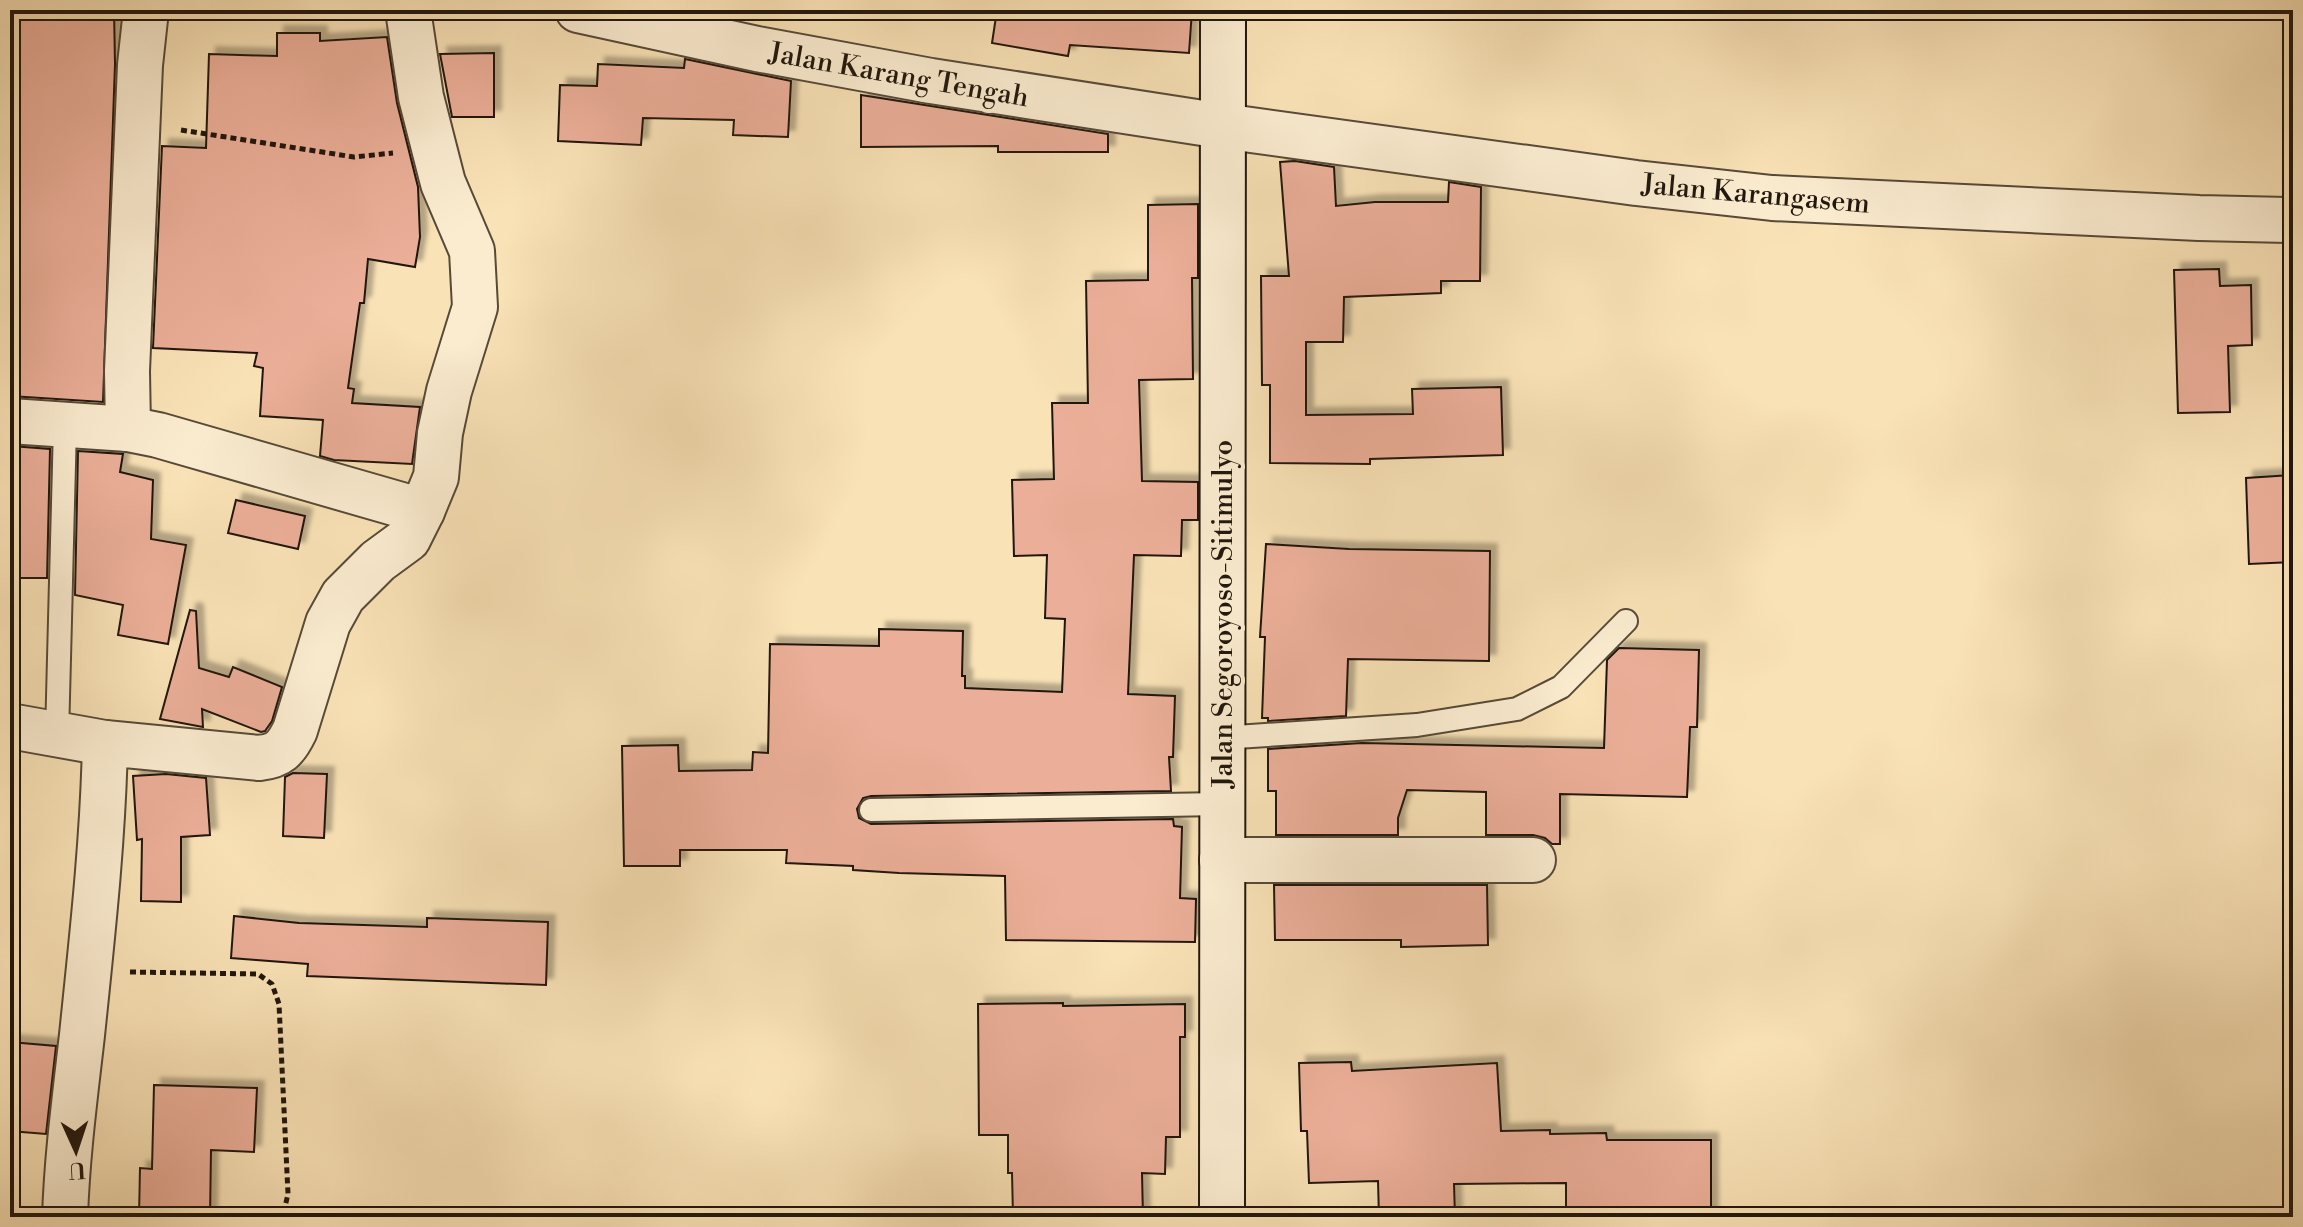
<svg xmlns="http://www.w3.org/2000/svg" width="2303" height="1227" viewBox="0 0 2303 1227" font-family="'Libre Bodoni',serif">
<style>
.building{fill:#ebae98;stroke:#20170e;stroke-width:2;filter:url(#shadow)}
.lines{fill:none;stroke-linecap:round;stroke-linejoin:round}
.service-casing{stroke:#564a38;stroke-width:26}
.minor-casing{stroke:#564a38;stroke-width:48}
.secondary-casing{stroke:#20170e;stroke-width:48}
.path{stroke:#20170e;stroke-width:5;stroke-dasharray:6 4;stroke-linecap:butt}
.service{stroke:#fbecd0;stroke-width:22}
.minor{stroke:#fbecd0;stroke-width:44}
.secondary{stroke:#fbecd0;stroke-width:44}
.labels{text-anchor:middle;stroke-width:8;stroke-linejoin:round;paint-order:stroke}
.street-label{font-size:28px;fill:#20170e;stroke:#fbecd0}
</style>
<defs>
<filter id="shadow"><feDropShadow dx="7" dy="-7" stdDeviation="2" flood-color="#0004"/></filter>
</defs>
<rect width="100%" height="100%" fill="#f9e2b6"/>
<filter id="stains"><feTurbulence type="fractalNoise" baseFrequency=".0025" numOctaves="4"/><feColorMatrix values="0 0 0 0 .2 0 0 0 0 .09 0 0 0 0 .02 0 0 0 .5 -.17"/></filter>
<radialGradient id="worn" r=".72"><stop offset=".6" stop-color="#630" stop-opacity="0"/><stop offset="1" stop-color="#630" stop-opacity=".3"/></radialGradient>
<g class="building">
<polygon points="10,10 114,10 115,64 103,402 10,396"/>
<polygon points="997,10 1192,10 1189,53 1070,45 1068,56 992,43"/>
<polygon points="277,33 320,33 320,41 387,37 397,103 418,187 420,237 415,267 368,259 364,303 360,303 348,388 354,389 352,403 420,407 412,464 334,460 320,456 323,420 260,416 263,368 254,366 257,353 153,348 162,146 206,148 209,54 277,56"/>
<polygon points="494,53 494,117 452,117 440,54"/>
<polygon points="685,59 791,81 788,137 733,135 734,120 643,118 641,145 558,141 560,85 597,86 598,64 684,68"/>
<polygon points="861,95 1108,134 1108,152 998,152 998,146 861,147"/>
<polygon points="1295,161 1334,167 1336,206 1375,202 1448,202 1449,182 1481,187 1480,281 1441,281 1441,293 1344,297 1343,342 1306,342 1306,415 1413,414 1412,389 1501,387 1503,455 1370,459 1370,464 1270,463 1270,385 1262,385 1261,276 1289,276 1280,162"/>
<polygon points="1198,204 1198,278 1192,278 1193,379 1139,380 1142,481 1198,482 1198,520 1182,520 1181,556 1134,555 1128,694 1175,696 1173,757 1169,757 1171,791 871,796 863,798 857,809 859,818 871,824 1173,819 1174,826 1182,827 1180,898 1196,899 1195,942 1006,940 1005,876 899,873 853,870 853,866 786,863 787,850 680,850 680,866 624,866 622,746 678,745 679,771 752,770 753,752 768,753 770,644 879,646 879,629 963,631 962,676 965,676 965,688 1062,692 1065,619 1045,618 1047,555 1014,556 1012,480 1054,479 1052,403 1088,403 1086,281 1148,280 1148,205"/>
<polygon points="2219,269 2220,286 2251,285 2252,345 2228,346 2230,412 2178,413 2174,270"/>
<polygon points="11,446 50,449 47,578 11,578"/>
<polygon points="78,451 123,454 120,472 153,480 151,539 186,545 168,644 118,635 123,605 75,595"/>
<polygon points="2293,475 2293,562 2249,564 2246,478"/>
<polygon points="236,500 305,516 298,549 228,533"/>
<polygon points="1266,544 1349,549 1490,551 1489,661 1348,659 1346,716 1268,721 1268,718 1262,718 1265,637 1260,637"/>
<polygon points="190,610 196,611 199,668 229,677 233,667 282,687 272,721 265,731 261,732 202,709 203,727 160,719"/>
<polygon points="1619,648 1699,650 1697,727 1690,727 1687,797 1560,794 1560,844 1552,844 1545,838 1533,835 1486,835 1486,792 1407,790 1398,818 1398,835 1276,835 1276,791 1268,791 1268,749 1362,743 1604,748 1607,660"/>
<polygon points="293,773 327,774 324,838 283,836 285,777"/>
<polygon points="166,774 206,778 210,835 181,837 181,902 141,901 142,839 137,840 133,776"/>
<polygon points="1274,885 1487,885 1488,945 1401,947 1401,940 1275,940"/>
<polygon points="234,916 299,923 427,927 427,918 548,922 546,985 307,976 308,964 231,958"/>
<polygon points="1063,1003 1063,1006 1185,1004 1185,1037 1180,1037 1180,1137 1166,1137 1165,1174 1142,1173 1143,1217 1013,1217 1012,1173 1008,1173 1008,1135 979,1135 978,1004"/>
<polygon points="10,1042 56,1046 46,1134 10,1131"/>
<polygon points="1351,1062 1352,1071 1497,1063 1501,1131 1550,1130 1550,1134 1606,1133 1607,1140 1711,1140 1711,1217 1665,1217 1665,1211 1566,1212 1566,1183 1454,1184 1455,1217 1379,1217 1378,1181 1309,1183 1307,1131 1301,1131 1299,1063"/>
<polygon points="154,1085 257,1088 254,1152 211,1150 210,1217 139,1216 140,1168 152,1169"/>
</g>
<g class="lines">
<g class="service-casing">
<g id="service">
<polyline points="57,736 65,426"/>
<polyline points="1221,738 1417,725 1517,709 1561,687 1626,621"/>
<polyline points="871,810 1221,804"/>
</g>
</g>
<g class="minor-casing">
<g id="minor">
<polyline points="578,10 757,49 931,81 1222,126 1636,183 1772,198 2199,218 2293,220"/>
<polyline points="10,421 128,429 158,435 422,511"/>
<polyline points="128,429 127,371 140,65 146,10"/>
<polyline points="10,726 105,743"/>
<polyline points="1222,860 1533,860"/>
<path d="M65 1217C67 1156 75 1096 82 1035 92 938 103 841 105 743L259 758C279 756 286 749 295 730L328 623 343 596 378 561 408 539 422 511 436 477 440 433 449 391 475 307 472 251 443 183 434 148 421 97 408 10"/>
</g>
</g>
<g class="secondary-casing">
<polyline id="secondary" points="1222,1217 1223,10"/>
</g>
<g class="path">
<polyline points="181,130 354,157 393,153"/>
<polyline points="130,972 258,974 272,984 279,1004 288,1194 284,1211 274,1217"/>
</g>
<use href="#service" class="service"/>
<use href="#minor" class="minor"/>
<use href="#secondary" class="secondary"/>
</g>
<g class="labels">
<g class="street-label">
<text transform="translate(899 74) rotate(10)" y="10">Jalan Karang Tengah</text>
<text transform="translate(1756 193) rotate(5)" y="10">Jalan Karangasem</text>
<text transform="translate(1222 614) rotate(-90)" y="10">Jalan Segoroyoso-Sitimulyo</text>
</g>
</g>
<rect width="2303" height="1227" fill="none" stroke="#f9e2b6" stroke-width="40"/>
<rect x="12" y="12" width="2279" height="1203" fill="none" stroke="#20170e" stroke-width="4"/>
<rect x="20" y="20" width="2263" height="1187" fill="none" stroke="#20170e" stroke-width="2"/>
<g transform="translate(76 1151) rotate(177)" stroke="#fbecd0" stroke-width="6" paint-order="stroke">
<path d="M0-6L14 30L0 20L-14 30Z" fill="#20170e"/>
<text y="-12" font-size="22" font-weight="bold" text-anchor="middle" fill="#20170e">U</text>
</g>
<rect width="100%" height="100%" filter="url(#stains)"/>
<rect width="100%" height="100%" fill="url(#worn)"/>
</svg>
